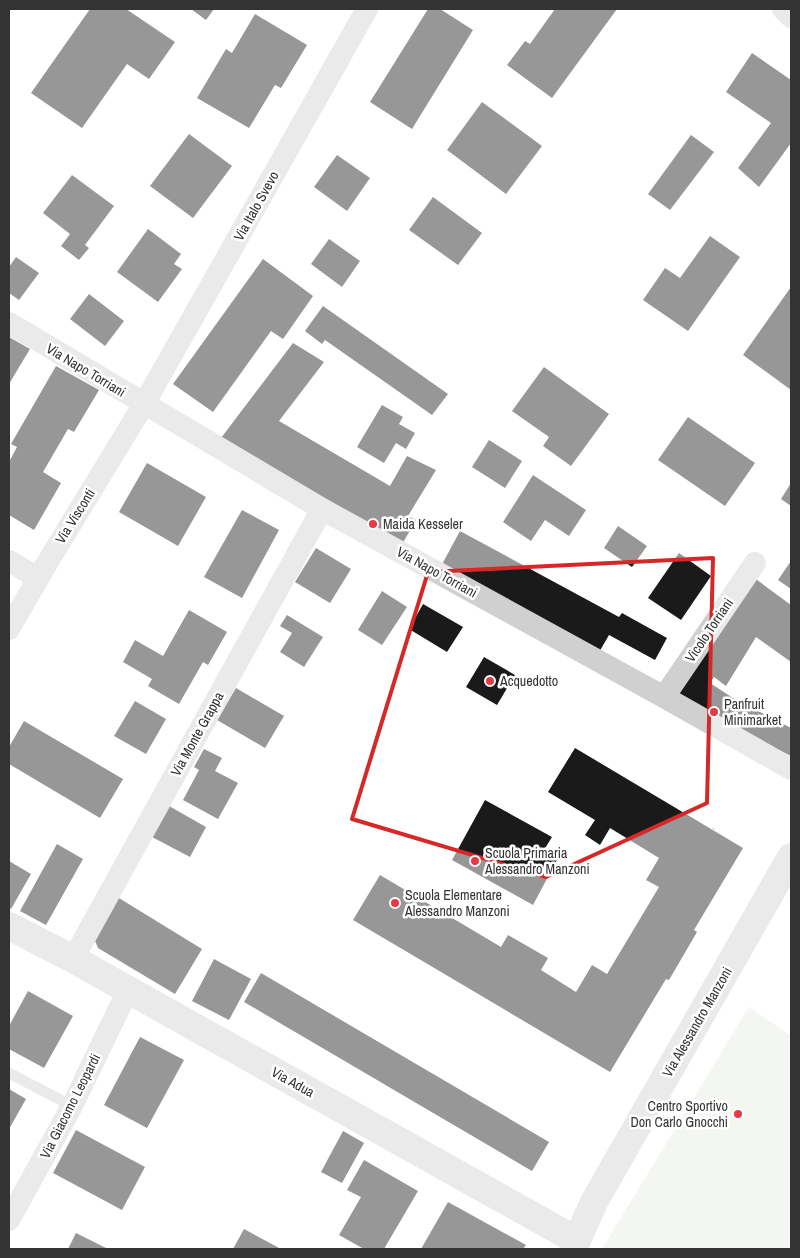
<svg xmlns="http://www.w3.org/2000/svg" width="800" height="1258" viewBox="0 0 800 1258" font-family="'Archivo Narrow',sans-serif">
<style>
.green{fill:#e6ecdf}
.building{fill:#1a1a1a}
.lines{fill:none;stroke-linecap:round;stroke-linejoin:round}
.path{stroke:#cdcdcd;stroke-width:3;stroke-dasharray:2.5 2.5;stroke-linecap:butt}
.service{stroke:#d0d0d0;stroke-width:11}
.minor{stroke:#d0d0d0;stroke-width:22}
.tertiary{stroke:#d0d0d0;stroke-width:28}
.marked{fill:none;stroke:#d62828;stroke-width:4;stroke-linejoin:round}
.poi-dot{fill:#e63946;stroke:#fff;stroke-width:2}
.labels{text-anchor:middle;stroke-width:5;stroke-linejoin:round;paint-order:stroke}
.street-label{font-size:14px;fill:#333;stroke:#fff}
.poi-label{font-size:14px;fill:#333;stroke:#fff;text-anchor:start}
</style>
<rect width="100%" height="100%" fill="#fff"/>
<polygon class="green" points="749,1007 791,1036 791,1249 602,1249"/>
<g class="building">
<polygon points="90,9 126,9 175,42 149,79 127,64 82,128 31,93"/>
<polygon points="191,9 214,9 206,20"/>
<polygon points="428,9 440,9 473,30 412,129 370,102"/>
<polygon points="555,9 617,9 552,98 507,65 525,41 530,44"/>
<polygon points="255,14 307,45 281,88 275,85 249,128 197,98 226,49 232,53"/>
<polygon points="752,53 791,80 791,143 759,187 738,168 771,123 726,92"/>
<polygon points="482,102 542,146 506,194 447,150"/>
<polygon points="189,134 232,166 193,218 150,186"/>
<polygon points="691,135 714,152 670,210 648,194"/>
<polygon points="337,155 370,178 347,211 314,187"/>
<polygon points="72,175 114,206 85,245 89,248 79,260 61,246 70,234 43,213"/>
<polygon points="433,197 482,233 458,265 409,230"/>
<polygon points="148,229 181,254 174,264 182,269 158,302 117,272"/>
<polygon points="710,236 740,257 688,331 643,300 665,268 680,278"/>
<polygon points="329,239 360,261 342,287 311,264"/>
<polygon points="16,257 39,273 19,300 9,293 9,267"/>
<polygon points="263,259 313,296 283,339 271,331 213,412 173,384"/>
<polygon points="791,287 791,390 743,355"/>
<polygon points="89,294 124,321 105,346 70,319"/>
<polygon points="323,306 448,394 432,415 325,340 322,344 305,331"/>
<polygon points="9,337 30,349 9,384"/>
<polygon points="293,343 324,362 279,421 390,486 407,456 436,470 408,516 416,520 401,546 221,438"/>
<polygon points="56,366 99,390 74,432 68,429 43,472 61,483 34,530 9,515 9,462 17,447 11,444"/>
<polygon points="544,367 609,414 571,466 543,446 549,437 512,411"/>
<polygon points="382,405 403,417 399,424 415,433 406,449 396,443 384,463 357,447"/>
<polygon points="688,417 755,463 725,506 658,460"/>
<polygon points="489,440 522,461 505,488 472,467"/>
<polygon points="147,463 206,497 178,546 119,512"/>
<polygon points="533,475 586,510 569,536 545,520 531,541 503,522"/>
<polygon points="791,483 791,506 781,499"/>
<polygon points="242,510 279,530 242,598 204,577"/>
<polygon points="618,526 647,546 632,567 604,548"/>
<polygon points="460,531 619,617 622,613 667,638 655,660 609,635 598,654 440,568"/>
<polygon points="316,548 351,569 330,603 295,582"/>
<polygon points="679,553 711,576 681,620 648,598"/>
<polygon points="791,561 791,589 778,580"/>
<polygon points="753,577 791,605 791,662 756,637 726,686 714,677 710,683 733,698 791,728 791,756 670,698"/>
<polygon points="382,591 407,607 382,645 358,630"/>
<polygon points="423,604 463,627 447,652 409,629"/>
<polygon points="189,610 227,632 208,665 203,662 179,704 148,686 152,679 123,662 135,640 163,656"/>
<polygon points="287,615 323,637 304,667 280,652 292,633 280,626"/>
<polygon points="484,657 515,675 497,705 466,687"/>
<polygon points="236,688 284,716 265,748 217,720"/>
<polygon points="135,701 166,719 146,754 114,736"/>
<polygon points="24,721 123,779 100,818 9,764 9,747"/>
<polygon points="575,748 743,848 694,930 697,932 669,980 666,979 610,1072 353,920 380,875 501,947 508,935 548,958 541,970 576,992 592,965 607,974 659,887 646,880 659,858 610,828 600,845 585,835 595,820 548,792"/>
<polygon points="204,749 222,758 215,771 238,783 218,819 183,800 199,770 194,767"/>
<polygon points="485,800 552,837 544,850 558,858 533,905 452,860"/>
<polygon points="169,806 206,827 190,857 152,837"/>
<polygon points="57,844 83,859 46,925 20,911"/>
<polygon points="9,861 31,874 11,909 9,908"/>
<polygon points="114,895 202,949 175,994 98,948 91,931"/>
<polygon points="214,959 251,979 229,1020 192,1001"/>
<polygon points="261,973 549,1142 532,1171 244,1002"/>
<polygon points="28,991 73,1016 44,1068 9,1049 9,1026"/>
<polygon points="140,1037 184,1060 147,1128 104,1105"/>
<polygon points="9,1089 26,1099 9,1129"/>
<polygon points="76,1130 145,1167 122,1210 53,1173"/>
<polygon points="343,1131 364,1143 342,1183 321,1172"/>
<polygon points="364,1160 418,1191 384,1249 364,1249 339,1235 361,1197 347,1190"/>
<polygon points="448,1202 526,1245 523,1249 421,1249"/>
<polygon points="244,1229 281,1249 233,1249"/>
<polygon points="76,1233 108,1249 68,1249"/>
</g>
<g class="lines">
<polyline class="path" points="713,830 715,826"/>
<polyline class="service" points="9,1073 72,1106"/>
<g class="minor">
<polyline points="783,9 791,17"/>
<polyline points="9,323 322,509 664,697 791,769"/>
<polyline points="9,561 38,578"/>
<polyline points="9,629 44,568 144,404 367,9"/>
<polyline points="664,697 755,563"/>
<polyline points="73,959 322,509"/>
<polyline points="9,1220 72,1106 128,990"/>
</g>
<g class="tertiary">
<polyline points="9,926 73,959 576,1240"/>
<polyline points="573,1249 594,1202 791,857"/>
</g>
</g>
<path d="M0 0H800V1258H0ZM713 558 707 803 546 877 352 819 428 572Z" fill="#fff" fill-opacity=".55" fill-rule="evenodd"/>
<path class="marked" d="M713 558 707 803 546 877 352 819 428 572Z"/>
<g class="poi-dot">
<circle cx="373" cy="524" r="5"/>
<circle cx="490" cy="681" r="5"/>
<circle cx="714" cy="712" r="5"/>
<circle cx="475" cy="861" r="5"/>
<circle cx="395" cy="903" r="5"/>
<circle cx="738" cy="1114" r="5"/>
</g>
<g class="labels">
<g class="street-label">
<text transform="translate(256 206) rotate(-61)" y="5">Via Italo Svevo</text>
<text transform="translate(86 370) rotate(31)" y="5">Via Napo Torriani</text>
<text transform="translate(75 516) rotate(-58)" y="5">Via Visconti</text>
<text transform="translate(437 572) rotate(29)" y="5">Via Napo Torriani</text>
<text transform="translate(709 630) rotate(-56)" y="5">Vicolo Torriani</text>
<text transform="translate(197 734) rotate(-61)" y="5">Via Monte Grappa</text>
<text transform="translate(697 1022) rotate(-60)" y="5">Via Alessandro Manzoni</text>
<text transform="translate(293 1082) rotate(29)" y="5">Via Adua</text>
<text transform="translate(70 1106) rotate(-63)" y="5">Via Giacomo Leopardi</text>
</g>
<g class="poi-label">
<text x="383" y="529">Maida Kesseler</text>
<text x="500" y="686">Acquedotto</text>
<text x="724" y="709">Panfruit<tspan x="724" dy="16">Minimarket</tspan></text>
<text x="485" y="858">Scuola Primaria<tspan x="485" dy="16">Alessandro Manzoni</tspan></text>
<text x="405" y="900">Scuola Elementare<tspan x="405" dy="16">Alessandro Manzoni</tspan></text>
<text x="728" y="1111" text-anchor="end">Centro Sportivo<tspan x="728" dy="16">Don Carlo Gnocchi</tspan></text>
</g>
</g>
<rect width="800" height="1258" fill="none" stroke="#333333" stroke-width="20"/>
</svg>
